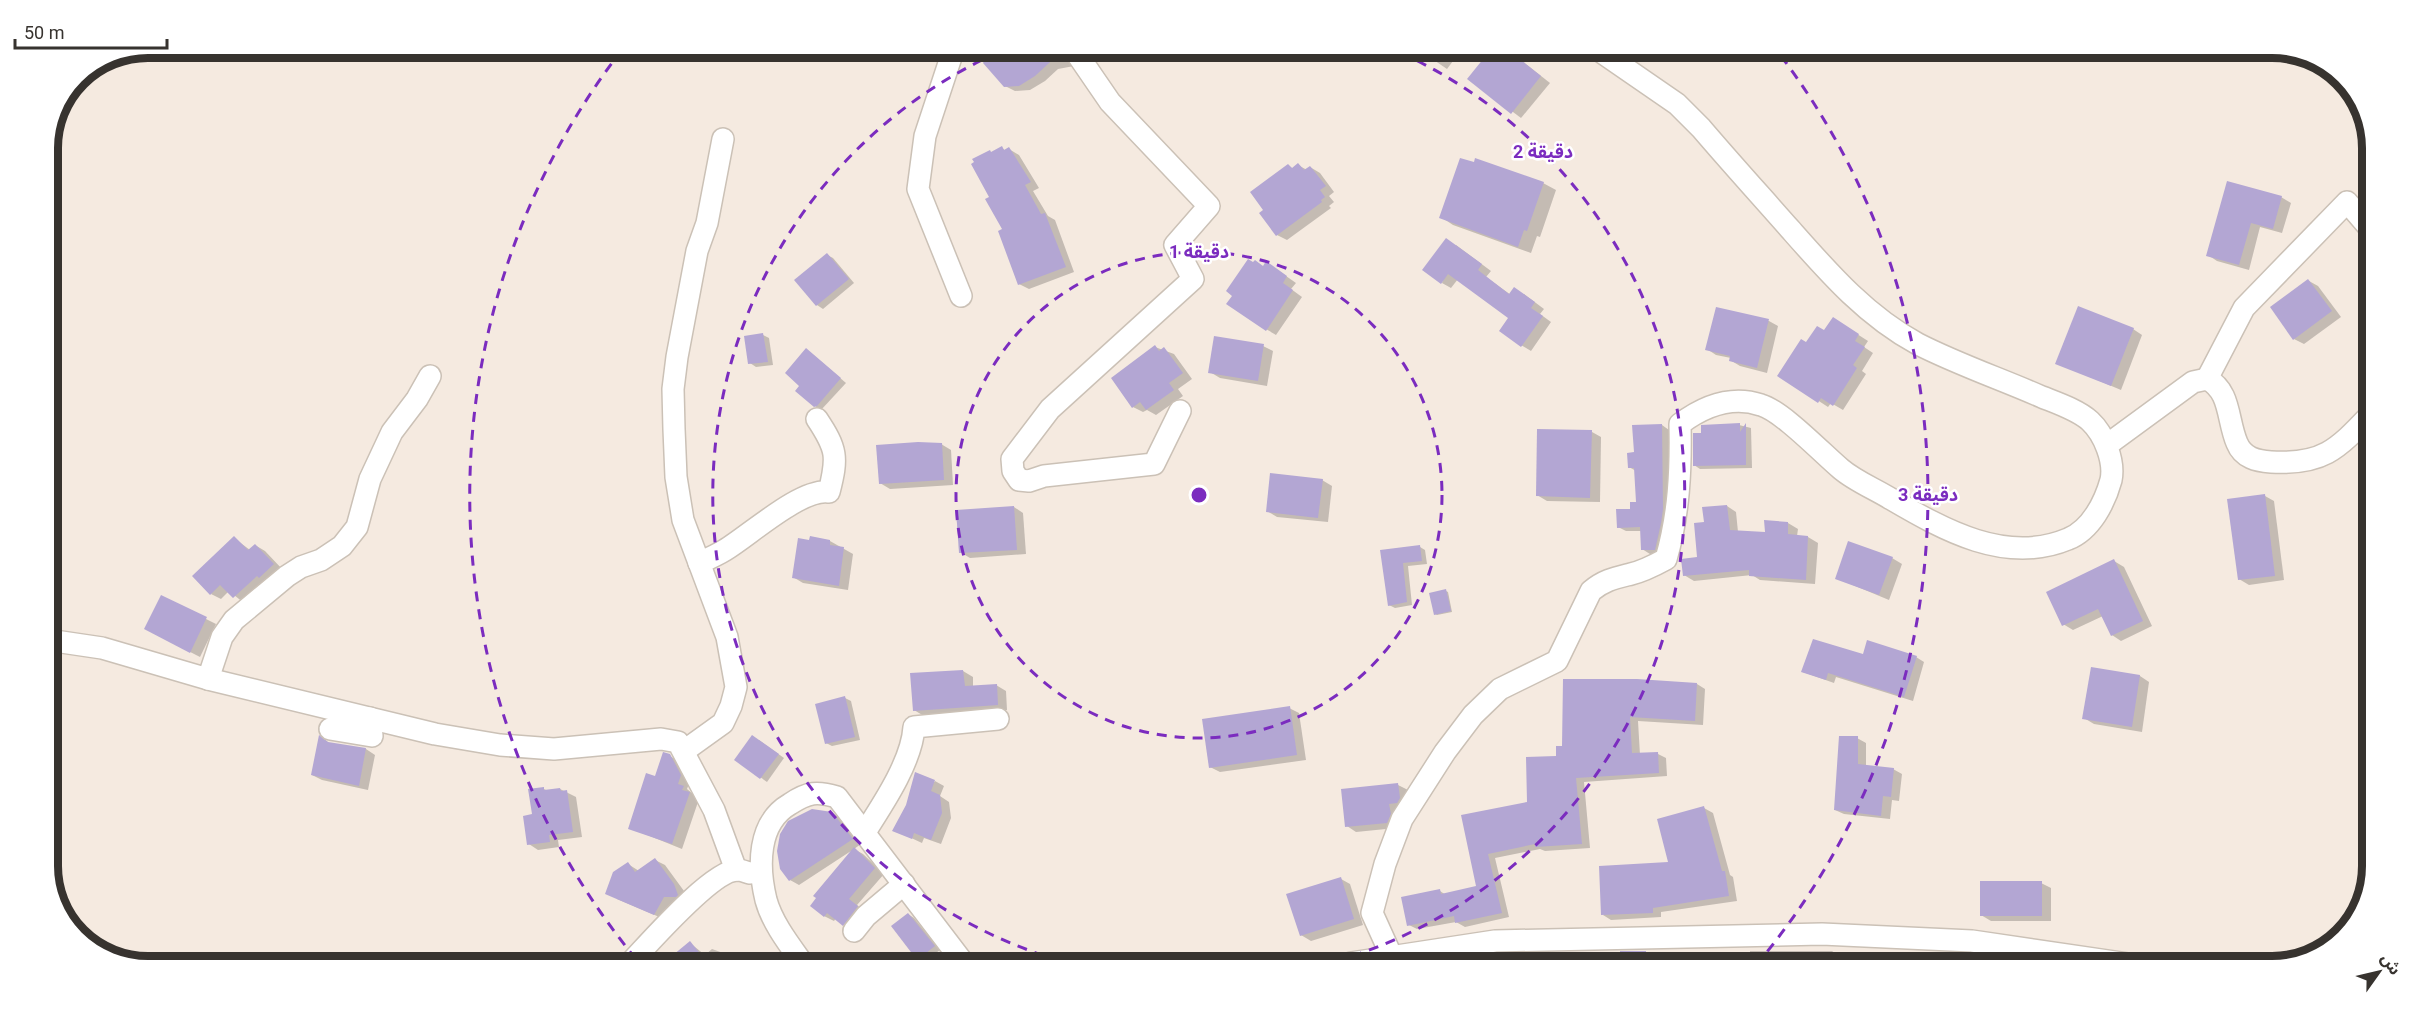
<svg xmlns="http://www.w3.org/2000/svg" width="2421" height="1014" viewBox="0 0 2421 1014" font-family="Roboto,'Noto Sans Arabic',sans-serif">
<style>
.shadow{fill:#0003}
.building{fill:#b3a6d3}
.lines{fill:none;stroke-linecap:round;stroke-linejoin:round}
.minor-casing{stroke:#cbc1b6;stroke-width:24}
.minor{stroke:#fff;stroke-width:21}
.ring{fill:none;stroke:#7b2cbf;stroke-width:3;stroke-dasharray:10 8}
.rim{fill:none;stroke:#37332f;stroke-width:8}
.centre{fill:#7b2cbf;stroke:#fff;stroke-width:3}
.ring-label{font-size:18px;text-anchor:middle;font-weight:bold;fill:#7b2cbf;stroke:#fff;stroke-width:5;stroke-linejoin:round;paint-order:stroke}
</style>
<rect width="100%" height="100%" fill="#f5eae0"/>
<g class="shadow">
<polygon points="622,50 669,50 668,57 628,55"/>
<polygon points="992,51 1061,51 1074,66 1058,69 1045,81 1030,90 1015,91 1005,86 985,63"/>
<polygon points="1422,52 1459,53 1447,69"/>
<polygon points="1490,53 1512,53 1550,83 1521,118 1469,79"/>
<polygon points="1002,148 1006,151 1009,149 1019,155 1039,188 1033,191 1048,216 1055,220 1074,272 1029,289 1019,284 1004,230 991,197 993,153"/>
<polygon points="1298,165 1307,170 1310,167 1320,173 1334,192 1329,196 1334,202 1329,206 1331,208 1287,240 1277,235 1265,210 1288,166 1294,169"/>
<polygon points="1543,183 1556,190 1540,237 1537,236 1531,253 1453,225 1441,217"/>
<polygon points="2281,197 2291,203 2282,233 2260,227 2249,270 2217,261 2208,255"/>
<polygon points="1456,245 1491,271 1486,277 1511,295 1524,294 1544,309 1540,314 1551,322 1531,351 1521,345 1510,318 1458,279 1451,288 1442,283"/>
<polygon points="827,255 833,258 854,283 823,309 817,305 797,281"/>
<polygon points="1264,267 1276,269 1296,283 1291,289 1302,297 1276,335 1266,329"/>
<polygon points="2309,281 2318,286 2341,317 2304,344 2294,339"/>
<polygon points="1717,309 1769,321 1778,326 1767,373 1740,366 1730,360 1731,358 1716,355 1707,349"/>
<polygon points="1843,325 1868,341 1864,347 1873,353 1862,371 1866,374 1843,410 1831,403 1828,407 1779,375 1807,344 1825,332"/>
<polygon points="2133,329 2142,335 2121,390 2057,363"/>
<polygon points="763,335 769,338 773,365 756,367 750,363"/>
<polygon points="1263,346 1273,351 1267,386 1220,378 1210,372"/>
<polygon points="1155,347 1174,354 1192,379 1178,389 1183,396 1156,415 1147,410 1143,412 1133,407"/>
<polygon points="812,354 846,383 821,410 815,406 802,386"/>
<polygon points="1662,425 1669,430 1671,514 1663,554 1650,554 1642,549 1642,531 1626,531 1618,527 1637,503 1636,471 1629,467 1636,454"/>
<polygon points="1739,425 1751,428 1752,468 1700,469 1694,465"/>
<polygon points="1592,432 1601,437 1600,502 1547,501 1537,495"/>
<polygon points="941,444 951,450 953,485 890,489 880,483"/>
<polygon points="1322,480 1332,486 1328,522 1277,517 1267,511"/>
<polygon points="2265,496 2274,501 2284,580 2249,585 2239,579"/>
<polygon points="1727,506 1736,512 1738,532 1766,534 1766,522 1788,523 1798,529 1797,536 1808,537 1818,543 1815,584 1760,580 1752,575 1694,581 1684,575 1699,559 1705,524"/>
<polygon points="1014,507 1023,513 1026,554 970,558 960,552"/>
<polygon points="234,538 250,550 255,545 265,551 283,570 244,603 229,591 221,599 211,594"/>
<polygon points="830,541 853,554 848,590 803,583 793,577"/>
<polygon points="1420,547 1425,550 1427,564 1408,566 1412,605 1395,608 1389,605 1381,551"/>
<polygon points="1892,558 1902,564 1889,600 1836,578"/>
<polygon points="2114,561 2124,567 2152,626 2121,641 2112,635 2103,616 2073,630 2063,624"/>
<polygon points="1446,591 1448,592 1452,612 1437,615 1435,614"/>
<polygon points="162,597 216,624 200,657 155,634"/>
<polygon points="1864,656 1916,657 1924,662 1913,701 1836,677 1834,683 1803,672"/>
<polygon points="2092,668 2140,676 2149,682 2142,732 2094,724 2084,718"/>
<polygon points="963,671 973,677 973,687 996,685 1006,691 1007,710 924,716 914,710"/>
<polygon points="1697,684 1705,689 1703,725 1638,721 1640,755 1658,754 1666,758 1667,776 1584,782 1590,848 1545,851 1540,849 1495,858 1509,917 1465,927 1456,922 1417,929 1409,925 1440,891 1446,895 1478,887 1463,816 1529,803 1563,747"/>
<polygon points="845,698 851,701 860,740 832,746 826,743"/>
<polygon points="1289,708 1299,713 1306,760 1220,772 1210,767"/>
<polygon points="320,737 331,744 366,749 375,755 368,790 322,780 312,775"/>
<polygon points="1857,738 1866,743 1866,766 1893,769 1902,774 1899,801 1892,800 1890,819 1844,814 1835,810"/>
<polygon points="759,740 784,758 767,782 736,760"/>
<polygon points="669,756 680,761 690,781 687,789 699,799 682,849 630,828"/>
<polygon points="935,781 944,786 940,796 949,802 951,818 941,844 924,838 922,843 894,830"/>
<polygon points="1398,785 1408,790 1409,804 1396,828 1356,832 1347,826"/>
<polygon points="544,789 548,791 560,789 576,797 582,837 558,840 559,847 538,850 529,844 534,816"/>
<polygon points="1704,808 1713,813 1730,875 1733,877 1737,901 1661,912 1661,917 1611,920 1603,915 1670,864"/>
<polygon points="832,813 842,819 861,844 854,849 863,854 884,874 857,905 866,913 853,930 836,918 834,921 824,916 851,851 799,885 790,880"/>
<polygon points="655,860 665,865 684,891 687,901 674,901 664,919 617,899 628,864 639,871"/>
<polygon points="1341,879 1350,884 1363,925 1311,941 1301,935"/>
<polygon points="2041,883 2051,888 2051,921 1991,921 1981,915"/>
<polygon points="908,914 914,918 940,950 925,961 918,959"/>
<polygon points="690,943 705,955 712,949 726,954 736,961 669,960"/>
<polygon points="1750,951 1832,951 1841,957 1841,964 1889,963 1892,965 1622,964 1645,952 1655,958 1671,958 1678,962 1750,957"/>
<polygon points="1547,954 1555,959 1556,964 1486,963"/>
<polygon points="1958,955 1991,958 1998,962 1998,965 1939,965 1939,956"/>
</g>
<g class="building">
<polygon points="990,51 1062,51 1035,76 1019,86 1004,87 983,63"/>
<polygon points="1488,53 1512,53 1541,76 1511,114 1467,79"/>
<polygon points="1002,146 1004,150 1009,147 1031,182 1025,185 1041,214 1045,213 1066,267 1018,285 998,231 1002,229 985,199 989,197 971,164 974,162 972,159 990,150 991,152"/>
<polygon points="1460,158 1474,162 1475,158 1544,182 1527,231 1524,230 1518,247 1439,218"/>
<polygon points="1298,163 1304,170 1310,166 1326,186 1320,190 1325,197 1321,200 1322,202 1276,236 1259,213 1263,210 1250,192 1288,164 1292,168"/>
<polygon points="2227,181 2282,196 2273,229 2251,223 2239,265 2206,256"/>
<polygon points="1446,238 1482,264 1478,270 1509,294 1514,287 1535,302 1531,308 1543,316 1521,347 1499,331 1508,318 1448,274 1441,284 1422,270"/>
<polygon points="827,253 849,279 816,306 794,280"/>
<polygon points="1248,259 1253,262 1255,260 1263,266 1266,261 1287,276 1283,283 1293,290 1266,331 1226,304 1232,296 1226,291"/>
<polygon points="2308,279 2332,311 2293,340 2270,307"/>
<polygon points="2078,306 2134,328 2111,386 2055,364"/>
<polygon points="1716,307 1769,319 1757,368 1729,361 1730,356 1705,350"/>
<polygon points="1833,317 1859,334 1855,341 1865,347 1853,365 1857,368 1833,406 1821,398 1818,403 1777,376 1801,339 1806,342 1817,326 1824,330"/>
<polygon points="763,333 768,362 748,364 744,336"/>
<polygon points="1214,336 1264,344 1258,381 1208,373"/>
<polygon points="1155,345 1159,351 1164,347 1183,373 1169,383 1174,390 1146,410 1140,402 1132,408 1111,378"/>
<polygon points="806,348 841,378 817,406 814,407 795,391 799,386 785,373"/>
<polygon points="1740,423 1740,432 1746,423 1746,465 1693,466 1693,433 1701,433 1701,425"/>
<polygon points="1662,424 1663,509 1661,523 1655,550 1641,550 1640,527 1617,528 1616,509 1630,509 1630,502 1636,502 1634,468 1628,468 1627,453 1634,452 1632,425"/>
<polygon points="1537,429 1592,430 1590,498 1536,496"/>
<polygon points="918,442 942,443 944,480 879,484 876,445"/>
<polygon points="1270,473 1323,479 1318,518 1266,512"/>
<polygon points="2265,494 2275,576 2238,580 2227,499"/>
<polygon points="1727,505 1730,530 1765,532 1764,520 1788,522 1788,534 1808,536 1806,580 1749,576 1749,570 1683,576 1681,559 1697,557 1694,523 1704,522 1702,507"/>
<polygon points="1014,506 1017,550 959,553 956,510"/>
<polygon points="234,536 248,550 255,544 274,564 259,578 257,576 233,598 220,585 210,595 192,576"/>
<polygon points="810,536 830,540 830,545 844,547 839,586 792,578 798,538 809,540"/>
<polygon points="1848,541 1893,557 1879,595 1835,579"/>
<polygon points="1420,545 1422,561 1403,563 1407,602 1388,606 1380,550"/>
<polygon points="2114,559 2143,621 2111,636 2098,609 2062,626 2046,592"/>
<polygon points="1446,589 1451,611 1434,615 1429,593"/>
<polygon points="161,595 207,617 190,653 144,629"/>
<polygon points="1813,639 1863,654 1867,640 1917,656 1904,697 1828,673 1826,680 1801,672"/>
<polygon points="2091,667 2140,675 2132,727 2082,719"/>
<polygon points="963,670 965,686 997,684 998,705 913,711 910,673"/>
<polygon points="1563,679 1637,679 1697,683 1695,721 1630,717 1632,753 1658,752 1659,773 1576,778 1582,844 1535,847 1535,844 1488,854 1502,913 1455,923 1454,916 1407,926 1401,897 1440,889 1441,894 1476,886 1461,815 1527,802 1526,757 1556,756 1556,746 1562,746"/>
<polygon points="845,696 855,737 825,744 815,704"/>
<polygon points="1290,706 1297,755 1209,768 1202,719"/>
<polygon points="319,735 328,742 366,748 359,786 311,775"/>
<polygon points="752,735 779,754 760,779 734,760"/>
<polygon points="1839,736 1858,736 1858,764 1894,768 1891,797 1883,796 1881,816 1834,810"/>
<polygon points="663,752 670,754 681,775 678,784 684,786 682,790 690,792 672,844 628,829 646,773 655,776"/>
<polygon points="915,772 935,780 931,791 940,795 942,813 931,840 914,833 912,839 892,831 906,805"/>
<polygon points="1398,783 1400,798 1397,803 1389,804 1391,814 1387,823 1345,827 1341,789"/>
<polygon points="544,787 544,790 560,788 561,791 567,790 573,832 549,835 550,842 527,845 523,816 532,814 528,789"/>
<polygon points="1704,806 1722,871 1725,871 1729,896 1653,908 1653,913 1601,915 1599,866 1668,862 1657,819"/>
<polygon points="812,809 832,812 853,839 789,881 780,869 777,851 780,834 788,821"/>
<polygon points="854,847 875,868 849,899 858,906 843,926 827,913 824,917 810,906 816,898 813,896"/>
<polygon points="655,858 674,884 678,895 676,897 664,897 654,915 605,894 613,872 628,862 635,872"/>
<polygon points="1341,877 1354,919 1300,936 1286,894"/>
<rect x="1980" y="881" width="62" height="35"/>
<polygon points="908,913 935,946 917,960 891,926"/>
<polygon points="690,941 706,961 667,960"/>
<rect x="1620" y="951" width="26" height="13"/>
</g>
<g class="lines">
<g class="minor-casing">
<g id="minor">
<polyline points="953,51 925,136 918,189 961,296"/>
<polyline points="1075,51 1110,102 1209,206 1175,245 1193,279 1050,409 1012,459 1013,471 1019,480 1029,481 1044,476 1154,464 1180,411"/>
<polyline points="2207,379 2244,308 2347,202 2372,231"/>
<path d="M2107 445 2193 382 2207 379C2231 391 2227 420 2237 443 2243 458 2257 461 2271 462 2322 465 2337 450 2370 415"/>
<path d="M699 563C708 559 717 555 725 550 750 535 801 488 829 492 838 457 837 449 817 419"/>
<polyline points="48,640 102,648 208,679 435,734 500,745 554,749 661,739 678,742 714,810 736,870"/>
<polyline points="208,679 222,637 234,620 287,576 301,567 321,560 342,546 357,527 370,479 392,432 417,399 430,376"/>
<polyline points="330,729 372,736 370,718"/>
<polyline points="684,751 723,723 731,706 736,687 727,637 683,520 676,477 674,429 673,389 677,357 697,251 707,223 723,139"/>
<path d="M865 832C883 804 912 761 914 727L998 719"/>
<polyline points="854,931 866,916 904,884"/>
<path d="M1391 955 1372 913 1385 864 1402 819 1445 752 1473 715 1500 689 1557 661 1591 591C1604 580 1615 578 1631 574 1644 571 1655 565 1666 559 1679 514 1681 470 1680 424 1704 406 1731 395 1761 405 1782 411 1822 453 1841 469 1855 481 1875 489 1891 499 1944 530 2006 565 2068 539 2091 530 2105 502 2111 480 2115 461 2104 434 2090 421 2078 410 2057 403 2042 397 2001 379 1957 364 1918 344 1866 316 1828 272 1790 229 1760 195 1730 162 1701 128L1677 104 1603 53"/>
<path d="M633 960C651 941 712 871 737 870 741 870 746 872 750 873"/>
<path d="M801 961C788 943 772 922 766 900 758 867 757 823 790 804 808 792 817 791 837 797L962 961"/>
<polyline points="1351,963 1495,941 1822,934 1972,941 2142,966"/>
</g>
</g>
<use href="#minor" class="minor"/>
</g>
<g class="ring">
<circle cx="1199" cy="495" r="243"/>
<path d="M1061 961A486 486 0 0 1 1001 51M1401 53A486 486 0 0 1 1333 962"/>
<path d="M636 959A729 729 0 0 1 621 51M1781 56A729 729 0 0 1 1757 964"/>
</g>
<path d="M0 0H2421V1014H0ZM148 58H2272A90 90 0 0 1 2362 148V866A90 90 0 0 1 2272 956H148A90 90 0 0 1 58 866V148A90 90 0 0 1 148 58Z" fill="#fff" fill-rule="evenodd"/>
<path class="rim" d="M148 58H2272A90 90 0 0 1 2362 148V866A90 90 0 0 1 2272 956H148A90 90 0 0 1 58 866V148A90 90 0 0 1 148 58Z"/>
<circle cx="1199" cy="495" r="9" class="centre"/>
<g class="ring-label">
<text x="1543" y="158">2 دقيقة</text>
<text x="1199" y="258">1 دقيقة</text>
<text x="1928" y="501">3 دقيقة</text>
</g>
<g transform="translate(2379 972) rotate(56)" stroke="#ffffff" stroke-width="4.5" paint-order="stroke">
<path d="M0-4.5L10 22L0 15L-10 22Z" fill="#37332f"/>
<text y="-9" font-size="16" font-weight="bold" text-anchor="middle" fill="#37332f">ش</text>
</g>
<path d="M15 39v9h152v-9" fill="none" stroke="#37332f" stroke-width="3"/>
<text x="24" y="39" font-size="18" fill="#37332f" stroke="#ffffff" stroke-width="4.5" paint-order="stroke">50 m</text>
</svg>
